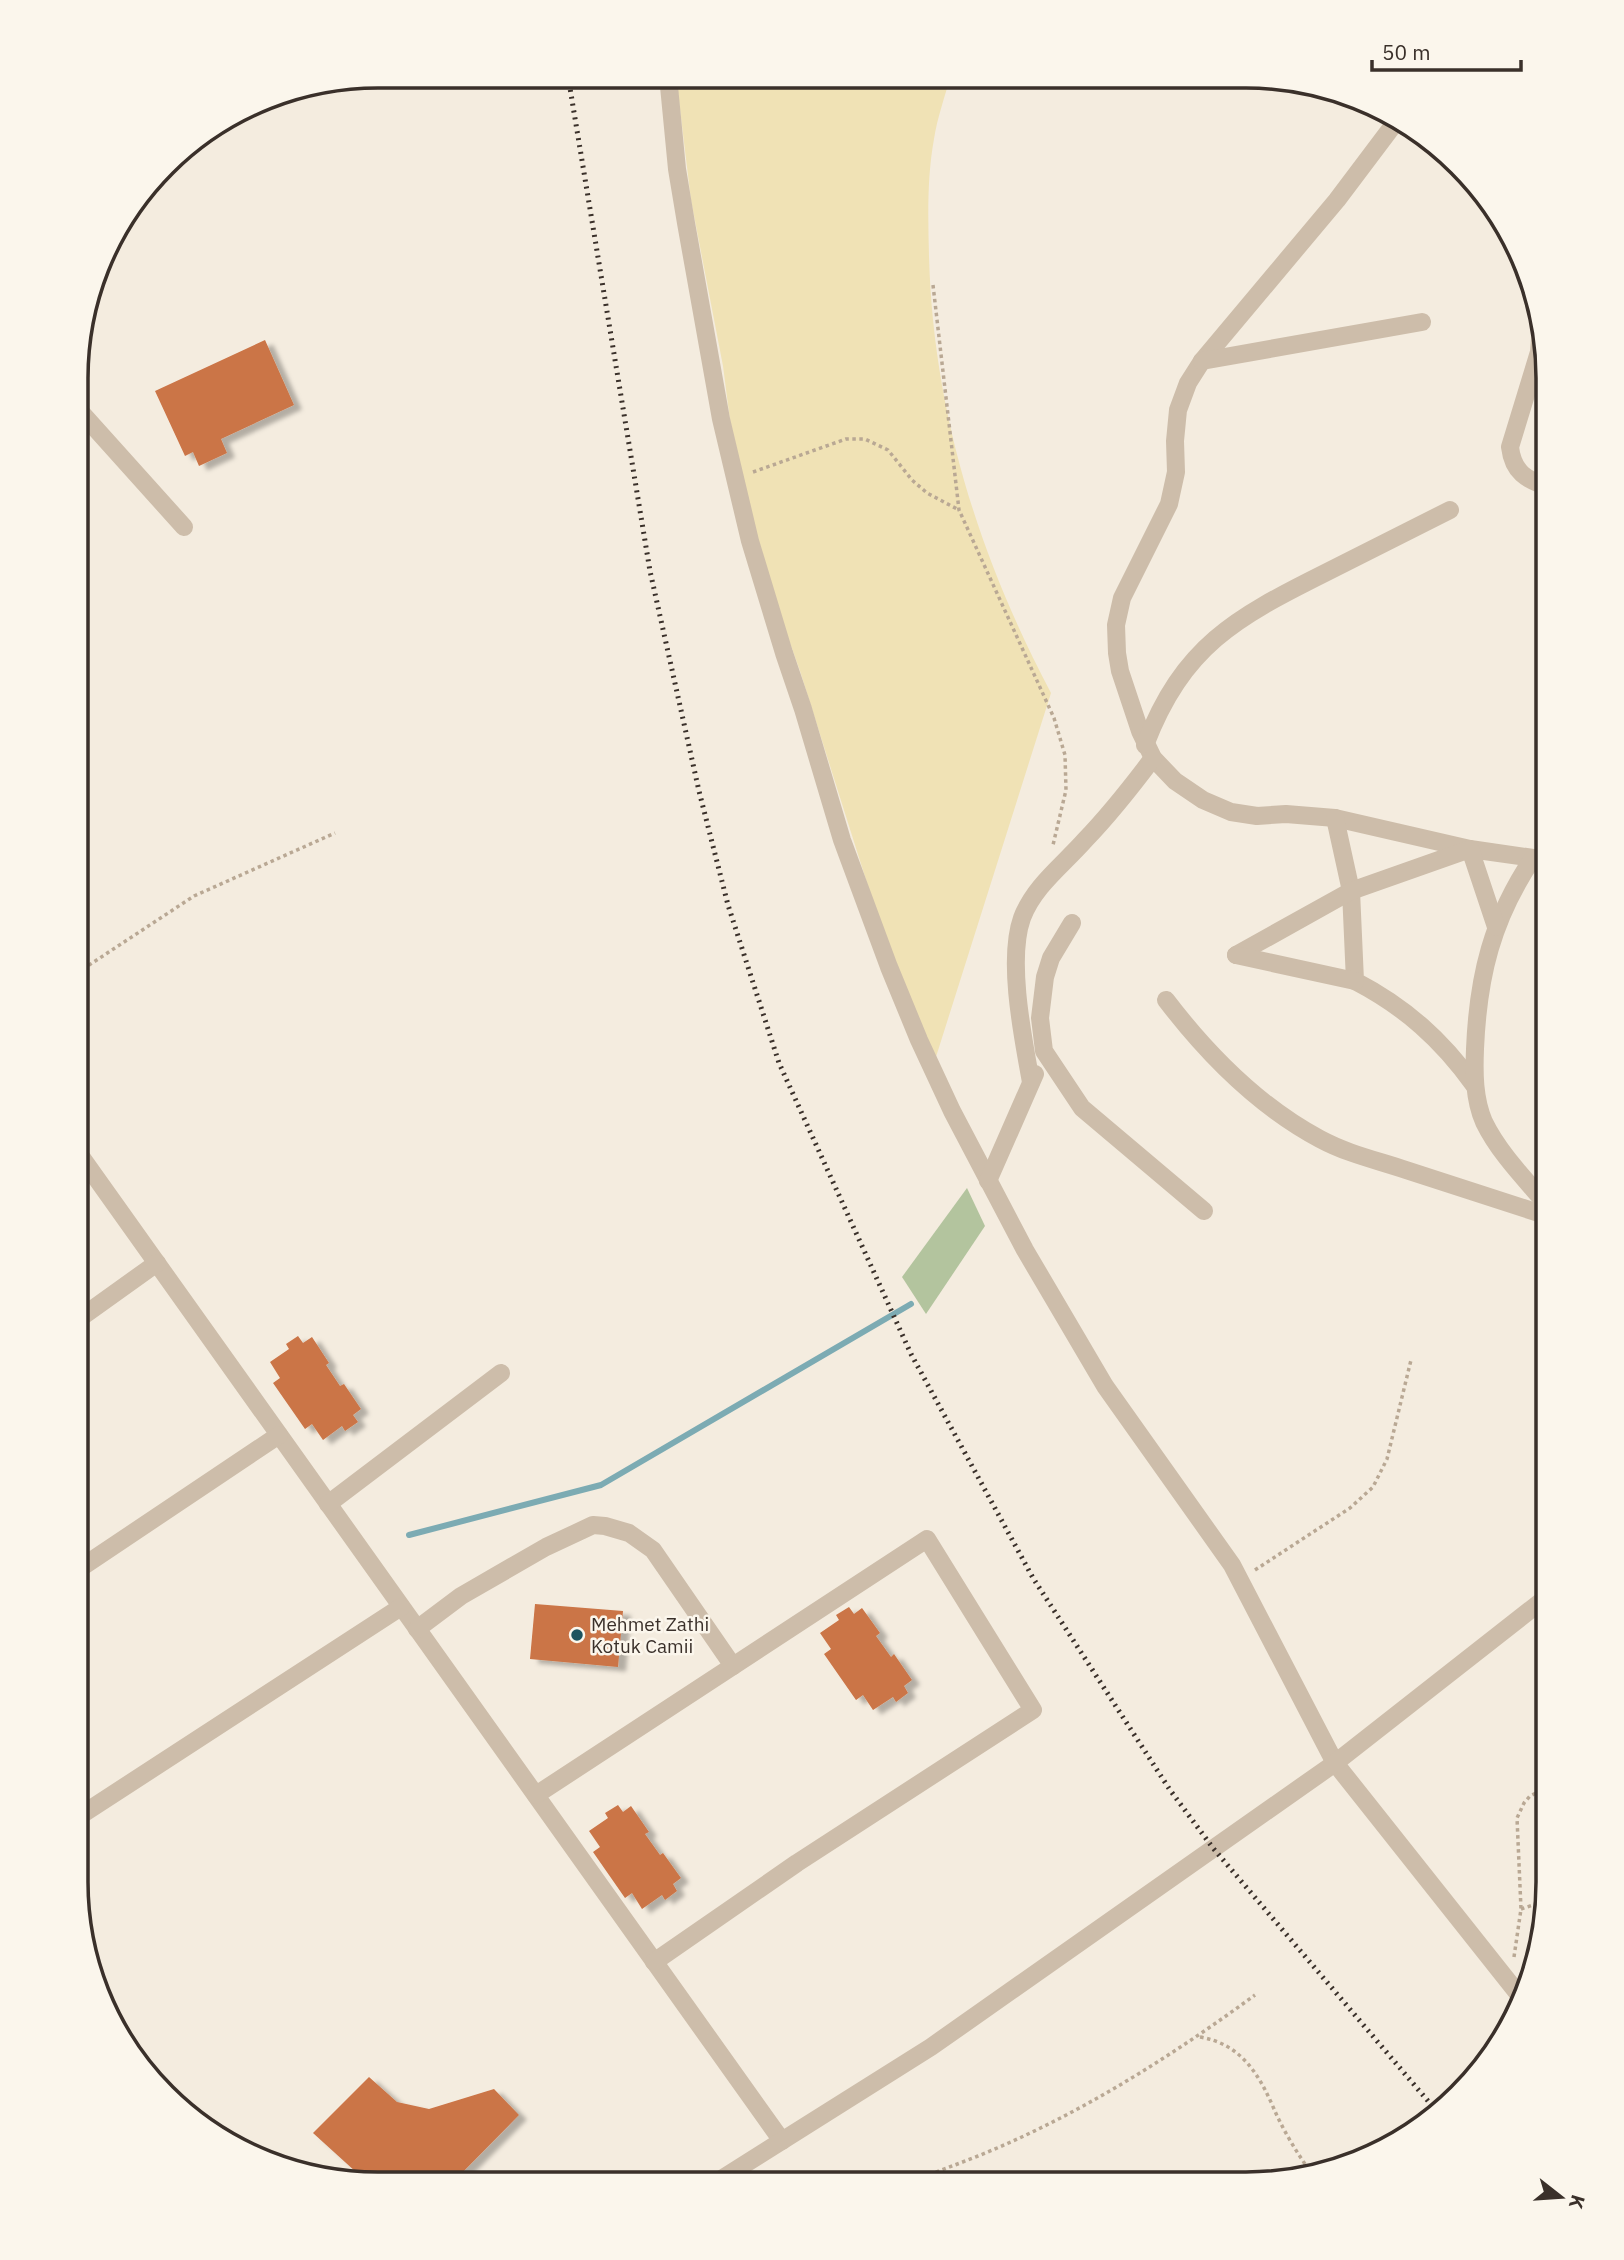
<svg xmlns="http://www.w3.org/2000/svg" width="1624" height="2260" viewBox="0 0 1624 2260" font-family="'IBM Plex Sans',sans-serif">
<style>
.green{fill:#b3c49e}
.sand{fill:#f0e2b5}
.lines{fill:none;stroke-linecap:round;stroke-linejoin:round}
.stream{stroke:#7cabb3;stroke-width:6}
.building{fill:#cb7446;filter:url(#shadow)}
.path{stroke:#b9a894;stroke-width:3.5;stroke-dasharray:3.5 3.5;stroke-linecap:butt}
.minor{stroke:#cdbdaa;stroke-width:18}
.rail{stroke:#3a302a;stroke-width:5;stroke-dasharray:2 5;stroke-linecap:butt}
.poi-dot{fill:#1d535e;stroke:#fbf6ec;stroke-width:2.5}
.labels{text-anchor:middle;stroke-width:5;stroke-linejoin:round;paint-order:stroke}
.poi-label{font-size:19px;fill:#3a302a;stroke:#fbf6ec;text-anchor:start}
.rim{fill:none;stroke:#3a302a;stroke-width:3.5}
</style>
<defs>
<filter id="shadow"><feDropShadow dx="8" dy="4.5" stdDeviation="2" flood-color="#0004"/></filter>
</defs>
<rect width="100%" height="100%" fill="#f4ecdf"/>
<polygon class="green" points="967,1188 985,1226 926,1314 902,1277"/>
<path class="sand" d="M676 76 950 77C945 97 937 118 934 139 927 177 928 217 929 256 933 411 979 557 1051 693L935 1060 880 924 800 671 765 573 730 420 723 366 691 200Z"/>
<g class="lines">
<polyline class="stream" points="409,1535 601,1485 911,1304"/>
</g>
<g class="building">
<polygon points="265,340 294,405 221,439 227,453 199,466 193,452 185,456 155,391"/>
<polygon points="298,1336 303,1343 312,1337 329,1363 326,1365 340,1386 344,1384 361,1409 353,1415 358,1422 345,1431 342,1426 323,1440 312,1424 305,1429 273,1383 280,1378 270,1362 289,1349 286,1344"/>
<polygon points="535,1604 623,1611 618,1667 530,1659"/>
<polygon points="849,1607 854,1614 862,1608 880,1633 876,1636 891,1657 894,1654 912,1680 904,1686 908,1693 896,1702 893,1697 873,1710 863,1695 856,1700 824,1654 831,1649 820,1633 839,1620 836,1615"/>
<polygon points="618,1805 623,1812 631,1806 649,1832 645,1834 660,1855 663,1853 681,1878 673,1884 677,1891 665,1900 662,1895 642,1909 632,1893 625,1898 593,1852 600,1847 589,1831 608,1818 605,1813"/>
<polygon points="369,2077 397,2102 429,2109 494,2089 519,2115 452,2183 367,2182 313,2133"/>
</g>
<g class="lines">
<g class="path">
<polyline points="933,285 959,510 1054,718 1065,755 1066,790 1053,845"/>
<polyline points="753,472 846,439 865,439 888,450 912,480 927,493 959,510"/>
<polyline points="77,973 194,896 335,833"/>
<polyline points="1255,1570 1350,1508 1373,1487 1387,1459 1411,1360"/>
<polyline points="1521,1909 1548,1900"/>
<polyline points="1514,1957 1521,1909 1517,1818 1524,1803 1530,1796 1548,1787"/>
<path d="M1200 2037C1241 2044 1259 2074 1274 2109 1283 2130 1296 2151 1309 2170"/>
<path d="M903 2184C928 2175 953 2166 978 2156 1077 2116 1169 2058 1255 1995"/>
</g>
<g class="minor">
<polyline points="668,76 677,169 686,223 721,419 750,541 784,653 803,709 842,840 889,967 919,1040 952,1111 1025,1250 1105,1386 1232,1565 1335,1763 1523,2000"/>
<polyline points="1398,119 1337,200 1202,361 1188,383 1178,410 1175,441 1176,472 1169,504 1122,598 1116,625 1117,653 1120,671 1140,731 1153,758 1175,781 1203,800 1231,812 1257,816 1286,814 1335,818 1470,849 1533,858 1549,869"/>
<path d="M1540 339 1539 352 1510 447C1513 472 1526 480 1549 487"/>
<polyline points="1202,361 1422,322"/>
<polyline points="78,409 184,527"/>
<path d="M1145 745C1183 646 1235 618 1325 573 1367 552 1409 531 1450 510"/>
<path d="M1335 818 1351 891 1355 981C1405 1007 1442 1040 1474 1085"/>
<path d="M1533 858C1492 919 1478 976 1475 1049 1474 1073 1474 1099 1484 1122 1499 1153 1526 1180 1548 1206"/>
<polyline points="1072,923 1051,958 1045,977 1040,1018 1044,1051 1082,1108 1204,1211"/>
<polyline points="1236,955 1351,891 1470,849 1496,927"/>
<polyline points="1236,955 1355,981"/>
<path d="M1166 1000C1208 1055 1258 1106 1320 1139 1348 1154 1376 1160 1406 1170 1453 1185 1501 1201 1548 1216"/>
<path d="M1031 1082C1023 1038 1007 960 1022 918 1034 886 1063 865 1085 840 1110 814 1132 786 1153 758"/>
<polyline points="77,1151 782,2141"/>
<polyline points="988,1181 1035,1074"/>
<polyline points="76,1321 157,1263"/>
<polyline points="328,1504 501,1373"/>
<polyline points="76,1571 279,1435"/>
<polyline points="417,1629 461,1596 546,1547 593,1525 605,1526 629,1533 653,1550 733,1666"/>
<polyline points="536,1795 927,1539 1033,1710 797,1863 654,1962"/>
<polyline points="75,1819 401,1607"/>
<polyline points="715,2183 931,2047 1335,1763 1548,1596"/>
</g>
<polyline class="rail" points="568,76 650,571 699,791 728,905 779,1063 911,1354 1033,1578 1170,1790 1213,1848 1439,2114"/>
</g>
<circle class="poi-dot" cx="577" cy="1635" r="7"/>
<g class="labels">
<g class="poi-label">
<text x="591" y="1631">Mehmet Zathi<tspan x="591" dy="22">Kotuk Camii</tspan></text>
</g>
</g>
<path d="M0 0H1624V2260H0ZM378 88H1246A290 290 0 0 1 1536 378V1882A290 290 0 0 1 1246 2172H378A290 290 0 0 1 88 1882V378A290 290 0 0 1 378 88Z" fill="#fbf6ec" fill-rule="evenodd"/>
<path class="rim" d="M378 88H1246A290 290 0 0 1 1536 378V1882A290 290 0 0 1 1246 2172H378A290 290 0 0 1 88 1882V378A290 290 0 0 1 378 88Z"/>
<g transform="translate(1561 2197) rotate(107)" stroke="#fbf6ec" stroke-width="5" paint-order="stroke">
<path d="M0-5L12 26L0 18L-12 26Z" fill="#3a302a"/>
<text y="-10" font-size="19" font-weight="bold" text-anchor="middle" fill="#3a302a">K</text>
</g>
<path d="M1372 60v10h149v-10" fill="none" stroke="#3a302a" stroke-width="3.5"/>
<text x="1382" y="60" font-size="21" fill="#3a302a" stroke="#fbf6ec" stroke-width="5" paint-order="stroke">50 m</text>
</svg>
